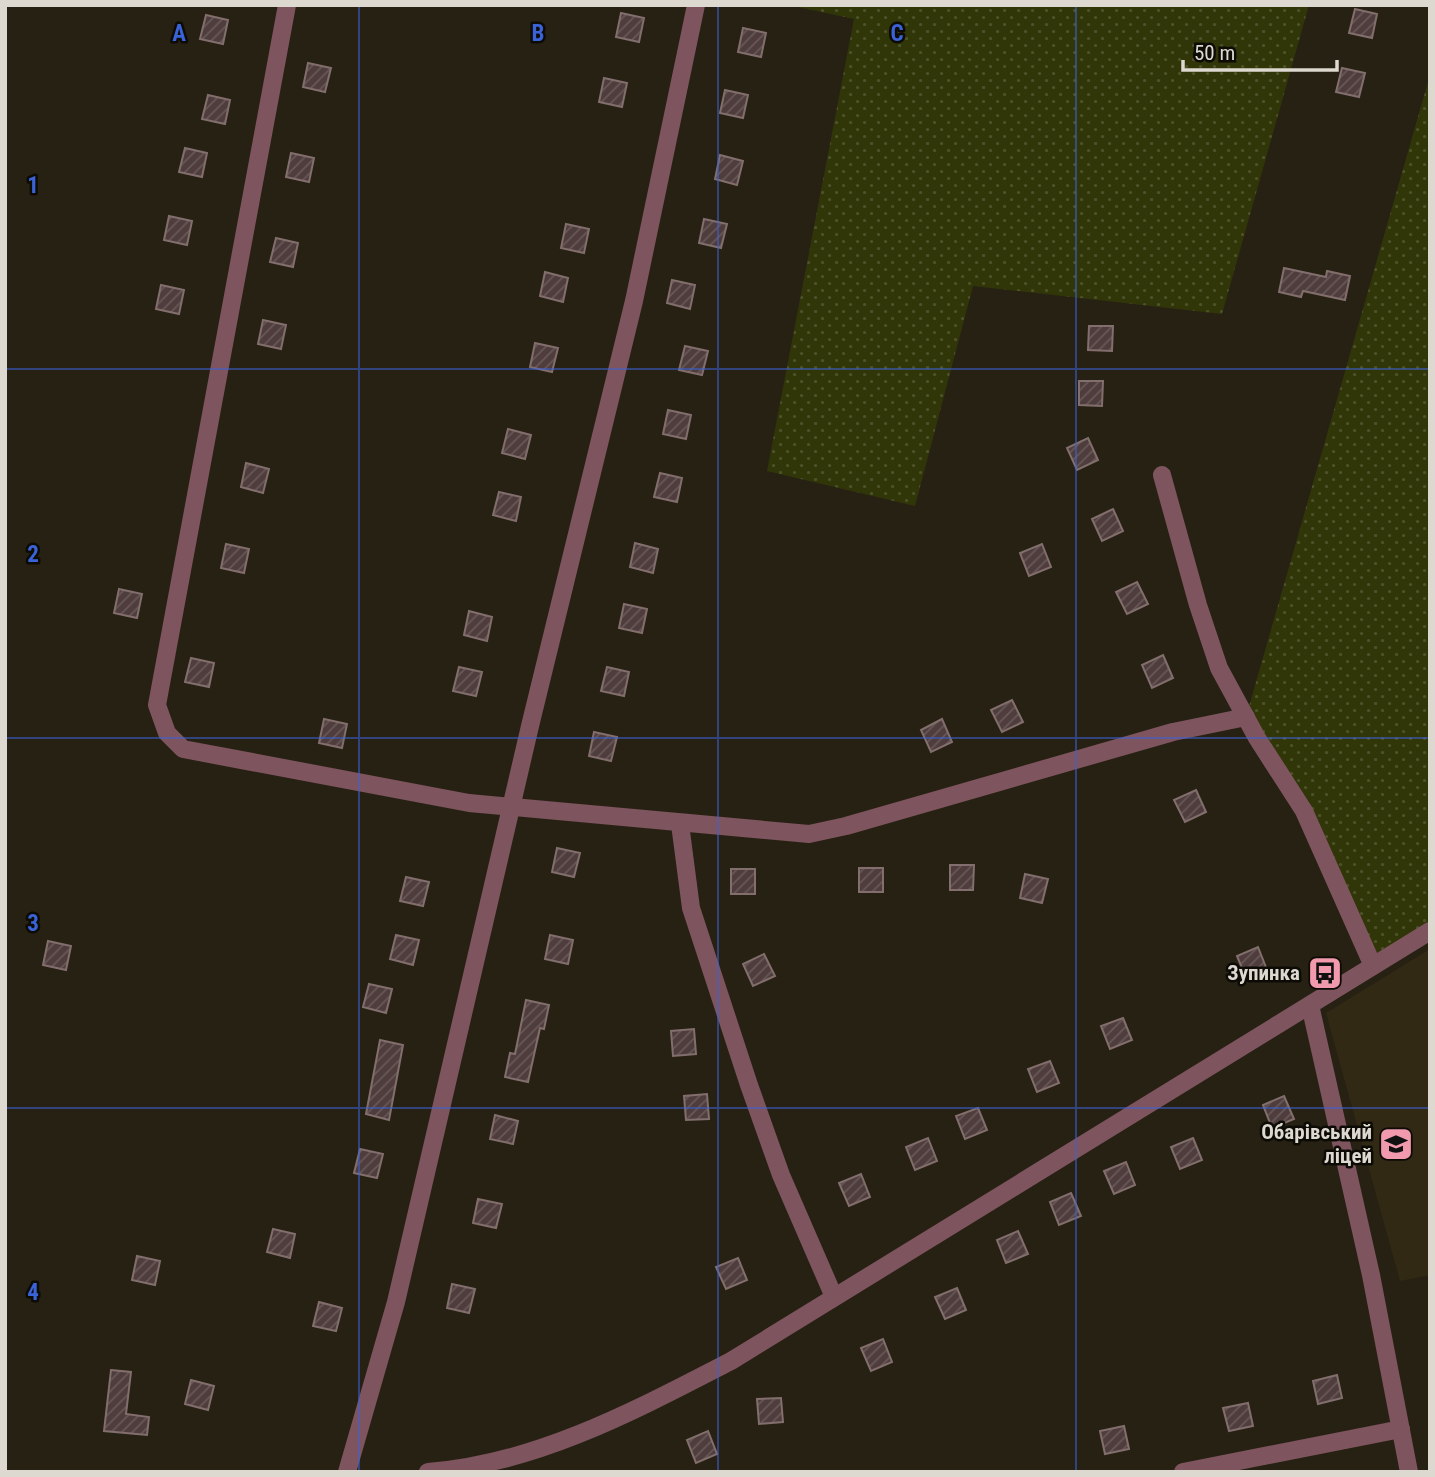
<svg xmlns="http://www.w3.org/2000/svg" width="1435" height="1477" viewBox="0 0 1435 1477" font-family="'Roboto Condensed',sans-serif">
<style>
.built{fill:#322915}
.garden{fill:url(#garden-dots)}
.building{fill:url(#building-hatch);stroke:#826e6d;stroke-width:2}
.lines{fill:none;stroke-linecap:round;stroke-linejoin:round}
.minor{stroke:#7e545e;stroke-width:18}
.grid{fill:none;stroke:#3a63d7;stroke-width:2;stroke-opacity:0.55}
.labels{text-anchor:middle;stroke-width:5;stroke-linejoin:round;paint-order:stroke}
.poi-label{font-size:21px;font-weight:bold;fill:#ddd8d0;stroke:#0d0b06;text-anchor:end}
.grid-label{font-size:23px;text-anchor:middle;font-weight:bold;fill:#3a63d7;stroke:#0d0b06;stroke-width:5;stroke-linejoin:round;paint-order:stroke}
</style>
<defs>
<pattern id="garden-dots" width="8" height="8" patternUnits="userSpaceOnUse" patternTransform="scale(1.75)"><rect width="8" height="8" fill="#313608"/><path d="M2 2h.1M6 6h.1" fill="none" stroke="#4e522b" stroke-width="1.8" stroke-linecap="round"/></pattern>
<pattern id="building-hatch" width="6" height="6" patternUnits="userSpaceOnUse" patternTransform="scale(1.75)"><rect width="6" height="6" fill="#4e3d3c"/><path d="M-1 1l2-2M0 6l6-6M5 7l2-2" fill="none" stroke="#675857"/></pattern>
</defs>
<rect width="100%" height="100%" fill="#272113"/>
<polygon class="built" points="1430,949 1430,1275 1400,1281 1326,1013"/>
<g class="garden">
<polygon points="789,5 1309,5 1222,314 973,286 915,506 767,471 854,19"/>
<polygon points="1430,75 1430,931 1373,966 1304,811 1246,717"/>
</g>
<g class="building">
<polygon points="1355,9 1377,14 1372,38 1349,33"/>
<polygon points="621,13 644,18 639,42 616,37"/>
<polygon points="206,15 228,20 223,44 200,39"/>
<polygon points="743,28 766,33 761,57 738,52"/>
<polygon points="308,63 331,68 325,92 303,87"/>
<polygon points="1342,68 1365,73 1359,97 1336,92"/>
<polygon points="604,78 627,83 622,107 599,102"/>
<polygon points="725,90 748,95 743,118 720,113"/>
<polygon points="208,95 230,100 225,124 202,119"/>
<polygon points="185,148 207,153 202,177 179,172"/>
<polygon points="291,153 314,158 309,182 286,177"/>
<polygon points="720,155 743,161 737,185 715,179"/>
<polygon points="169,216 192,221 187,245 164,240"/>
<polygon points="704,219 727,224 721,248 699,243"/>
<polygon points="566,224 589,229 584,253 561,248"/>
<polygon points="276,238 298,243 293,267 270,262"/>
<polygon points="1284,268 1326,277 1327,271 1350,276 1345,300 1303,291 1301,297 1279,292"/>
<polygon points="545,272 568,278 563,302 540,296"/>
<polygon points="672,280 695,285 690,309 667,303"/>
<polygon points="161,285 184,290 179,314 156,309"/>
<polygon points="263,320 286,325 281,349 258,344"/>
<polygon points="1089,326 1113,326 1112,351 1088,350"/>
<polygon points="535,343 558,348 552,372 530,367"/>
<polygon points="685,346 708,351 702,375 679,370"/>
<polygon points="1079,381 1103,381 1102,406 1079,405"/>
<polygon points="668,410 691,415 686,439 663,434"/>
<polygon points="508,429 531,435 525,459 502,453"/>
<polygon points="1088,438 1098,460 1077,470 1067,448"/>
<polygon points="246,463 269,469 263,493 241,487"/>
<polygon points="660,473 682,478 677,502 654,497"/>
<polygon points="499,492 521,497 516,521 493,515"/>
<polygon points="1113,509 1123,531 1102,541 1092,519"/>
<polygon points="635,543 658,549 653,573 630,567"/>
<polygon points="226,544 249,549 244,573 221,568"/>
<polygon points="1042,544 1051,567 1029,576 1020,553"/>
<polygon points="1137,582 1148,604 1127,614 1116,592"/>
<polygon points="119,589 142,594 137,618 114,613"/>
<polygon points="624,604 647,609 642,633 619,628"/>
<polygon points="469,611 492,617 487,641 464,635"/>
<polygon points="1163,655 1173,678 1152,688 1142,665"/>
<polygon points="191,658 214,663 209,687 185,682"/>
<polygon points="459,667 482,672 476,696 453,691"/>
<polygon points="607,667 629,672 624,696 601,691"/>
<polygon points="1012,700 1023,722 1002,732 991,710"/>
<polygon points="324,719 347,724 342,748 319,743"/>
<polygon points="942,719 952,742 931,752 921,730"/>
<polygon points="594,732 617,737 611,761 589,756"/>
<polygon points="1196,790 1206,812 1185,822 1174,800"/>
<polygon points="557,848 580,853 574,877 552,872"/>
<polygon points="950,865 974,865 973,890 950,890"/>
<rect x="859" y="868" width="24" height="24"/>
<rect x="731" y="869" width="24" height="25"/>
<polygon points="1025,874 1048,879 1042,903 1020,898"/>
<polygon points="406,877 429,882 423,906 400,901"/>
<polygon points="396,935 419,940 413,965 390,959"/>
<polygon points="550,935 573,940 568,964 545,959"/>
<polygon points="48,941 71,946 66,970 43,965"/>
<polygon points="1258,947 1267,970 1246,978 1237,956"/>
<polygon points="764,954 775,976 753,986 743,964"/>
<polygon points="369,984 392,989 386,1013 363,1007"/>
<polygon points="526,1000 549,1005 544,1029 540,1028 528,1082 505,1077 510,1053 515,1054"/>
<polygon points="1123,1018 1132,1040 1110,1049 1101,1026"/>
<polygon points="694,1029 696,1054 673,1056 671,1031"/>
<polygon points="380,1040 403,1045 389,1120 366,1114"/>
<polygon points="1050,1061 1059,1083 1037,1092 1028,1069"/>
<polygon points="707,1094 709,1119 686,1120 684,1096"/>
<polygon points="1284,1096 1294,1119 1272,1128 1263,1105"/>
<polygon points="978,1108 987,1130 965,1139 956,1116"/>
<polygon points="495,1115 518,1121 513,1144 490,1139"/>
<polygon points="928,1138 937,1161 915,1170 906,1147"/>
<polygon points="1193,1138 1202,1160 1180,1169 1171,1147"/>
<polygon points="360,1149 383,1154 377,1178 354,1173"/>
<polygon points="1126,1162 1135,1185 1114,1194 1104,1171"/>
<polygon points="861,1174 870,1197 849,1206 839,1183"/>
<polygon points="1071,1193 1081,1216 1059,1225 1050,1202"/>
<polygon points="478,1199 502,1204 496,1228 473,1223"/>
<polygon points="273,1229 295,1234 290,1258 267,1252"/>
<polygon points="1018,1231 1028,1254 1006,1263 997,1240"/>
<polygon points="137,1256 160,1261 155,1285 132,1280"/>
<polygon points="738,1258 747,1280 726,1289 716,1267"/>
<polygon points="452,1284 475,1289 469,1313 447,1308"/>
<polygon points="957,1288 966,1310 945,1319 935,1297"/>
<polygon points="319,1302 342,1308 336,1331 313,1326"/>
<polygon points="883,1339 892,1362 871,1371 861,1348"/>
<polygon points="111,1370 131,1372 126,1414 149,1417 147,1435 104,1431"/>
<polygon points="1337,1375 1342,1398 1318,1404 1313,1381"/>
<polygon points="191,1380 214,1386 208,1410 185,1404"/>
<polygon points="781,1398 783,1422 759,1424 757,1399"/>
<polygon points="1248,1403 1253,1426 1229,1431 1223,1408"/>
<polygon points="1124,1426 1129,1449 1105,1454 1100,1431"/>
<polygon points="708,1431 717,1454 696,1463 687,1440"/>
</g>
<g class="lines">
<g class="minor">
<polyline points="287,5 157,705 167,733 183,749 469,803 809,834 846,826 1173,732 1246,717"/>
<polyline points="1162,475 1198,605 1219,668 1257,738 1304,811 1373,966"/>
<polyline points="680,824 691,908 749,1085 781,1175 834,1297"/>
<polyline points="1310,1005 1371,1275 1409,1472"/>
<polyline points="347,1472 396,1302 530,726 634,301 696,5"/>
<path d="M428 1472C536 1464 636 1410 731 1361L1430 931"/>
<polyline points="1183,1472 1401,1429"/>
</g>
</g>
<path class="grid" d="M359 5V1472M718 5V1472M1076 5V1472M5 369H1430M5 738H1430M5 1108H1430"/>
<defs>
<g id="bus-square" transform="scale(1.75)"><rect x="-9" y="-9" width="18" height="18" rx="4" fill="#f29aad" stroke="#0d0b06"/><path d="M-5-6H5V4H4V6H2V4H-2V6H-4V4H-5ZM-3.5-4V0h7V-4ZM-3.5 1.2v1.5H-2V1.2ZM2 1.2v1.5H3.5V1.2Z" fill="#111"/></g>
<g id="school-square" transform="scale(1.75)"><rect x="-9" y="-9" width="18" height="18" rx="4" fill="#f29aad" stroke="#0d0b06"/><path d="M0-5L7-2L0 1L-7-2ZM-4 1L0 2.5L4 1V4Q0 6-4 4Z" fill="#111"/></g>
</defs>
<g fill-rule="evenodd">
<use href="#bus-square" x="1325" y="973"/>
<use href="#school-square" x="1396" y="1144"/>
</g>
<g class="labels">
<g class="poi-label">
<text x="1300" y="980">Зупинка</text>
<text x="1372" y="1139">Обарівський<tspan x="1372" dy="24">ліцей</tspan></text>
</g>
</g>
<g class="grid-label">
<text x="179" y="41">A</text>
<text x="538" y="41">B</text>
<text x="897" y="41">C</text>
<text x="33" y="193">1</text>
<text x="33" y="562">2</text>
<text x="33" y="931">3</text>
<text x="33" y="1300">4</text>
</g>
<rect width="1435" height="1477" fill="none" stroke="#ddd8d0" stroke-width="14"/>
<path d="M1183 60v10h154v-10" fill="none" stroke="#ddd8d0" stroke-width="3.5"/>
<text x="1194" y="60" font-size="21" fill="#ddd8d0" stroke="#0d0b06" stroke-width="5" paint-order="stroke">50 m</text>
</svg>
